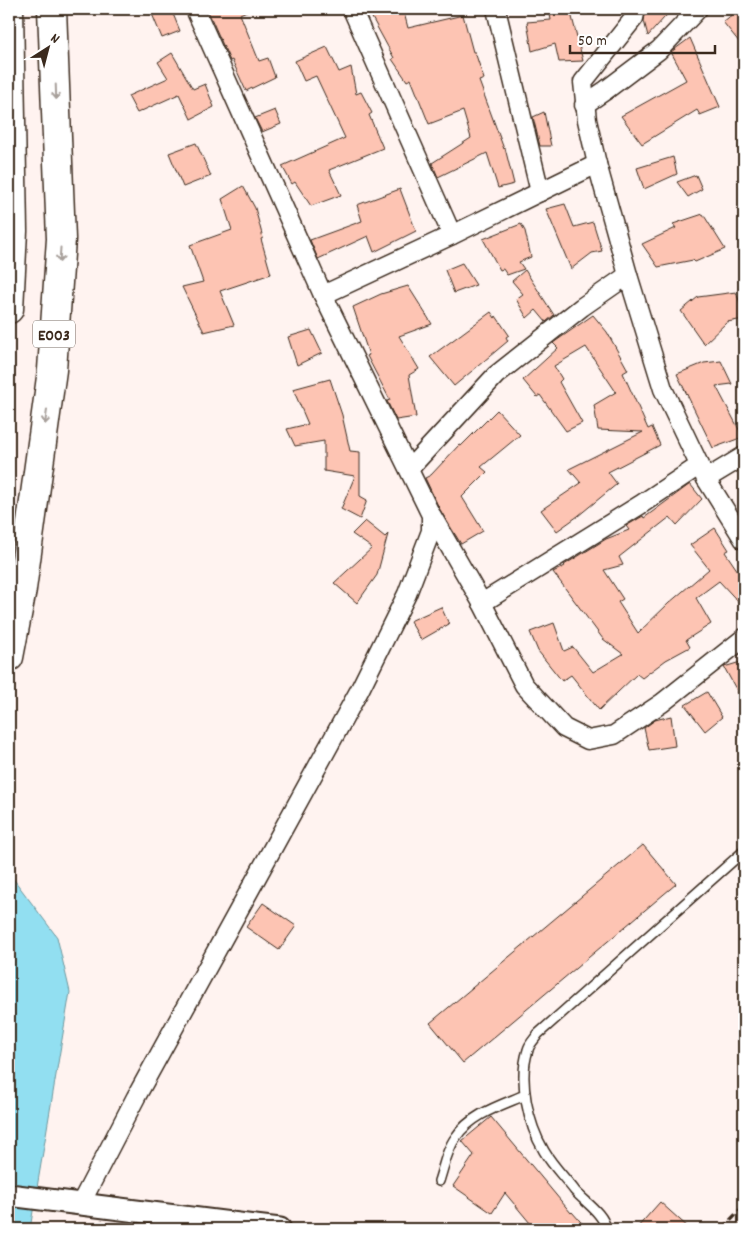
<svg xmlns="http://www.w3.org/2000/svg" width="753" height="1238" viewBox="0 0 753 1238" font-family="Dekko,sans-serif">
<style>
.water{fill:#92dff1;stroke:#6f979d}
.building{fill:#fdc4b3;stroke:#3b2a1e}
.lines{fill:none;stroke-linecap:round;stroke-linejoin:round}
.service-casing{stroke:#3b2a1e;stroke-width:12}
.minor-casing{stroke:#3b2a1e;stroke-width:21}
.tertiary-casing{stroke:#3b2a1e;stroke-width:25}
.motorway-casing{stroke:#3b2a1e;stroke-width:31}
.service{stroke:#fff;stroke-width:9}
.minor{stroke:#fff;stroke-width:18}
.tertiary{stroke:#fff;stroke-width:21}
.motorway{stroke:#fff;stroke-width:28}
.rail{stroke:#3b2a1e;stroke-width:4;stroke-dasharray:8 4;stroke-linecap:butt}
.oneway{stroke:#a79f9a}
.labels{text-anchor:middle;stroke-width:5;stroke-linejoin:round;paint-order:stroke}
.shield{fill:#fff;stroke:#766a62;stroke-width:1}
.shield-label{font-size:16px;font-weight:bold;fill:#3b2a1e}
</style>
<rect width="100%" height="100%" fill="#fff3f0"/>
<filter id="ink" filterUnits="userSpaceOnUse"><feTurbulence type="fractalNoise" baseFrequency=".02" numOctaves="2"/><feDisplacementMap in="SourceGraphic" scale="10" xChannelSelector="R" yChannelSelector="G"/><feConvolveMatrix kernelMatrix="1 2 1 2 8 2 1 2 1" color-interpolation-filters="sRGB"/></filter>
<g filter="url(#ink)">
<polygon class="water" points="9,873 57,937 70,992 30,1229 9,1229"/>
<g class="building">
<polygon points="150,9 171,9 180,31 162,38"/>
<polygon points="207,9 251,9 240,14 259,61 268,58 275,77 246,91 232,60 230,61"/>
<polygon points="388,9 403,9 408,28 463,15 473,52 475,52 484,79 479,81 504,149 505,148 514,184 498,188 487,153 438,177 432,163 471,138 463,111 429,124 411,79 407,81 392,59 394,58 370,14"/>
<polygon points="549,9 570,9 583,61 559,62 555,44 532,51 527,22 551,20"/>
<polygon points="646,9 672,9 648,36 644,21"/>
<polygon points="739,9 744,9 744,48 723,22"/>
<polygon points="690,38 720,107 700,115 697,110 642,144 621,116 686,80 671,52"/>
<polygon points="327,47 339,72 351,67 356,94 361,92 372,113 369,115 383,148 329,170 341,195 311,206 295,182 292,184 282,166 345,138 316,76 304,81 295,61"/>
<polygon points="172,53 193,89 205,84 214,107 191,119 179,94 137,113 128,96 168,78 158,62"/>
<polygon points="275,110 281,124 262,132 255,118"/>
<polygon points="544,112 551,146 540,146 533,117"/>
<polygon points="196,143 211,176 183,187 169,153"/>
<polygon points="673,157 677,174 644,189 637,168"/>
<polygon points="696,175 702,189 688,197 677,182"/>
<polygon points="243,186 255,208 263,238 261,239 271,274 220,291 234,325 204,332 182,287 203,282 190,245 232,230 222,199"/>
<polygon points="400,189 416,231 374,252 368,236 318,259 310,240 362,221 357,205"/>
<polygon points="565,204 574,227 593,222 602,251 592,253 571,269 546,209"/>
<polygon points="703,214 725,249 695,262 693,260 658,267 642,244 676,228 673,224"/>
<polygon points="521,224 525,231 531,257 519,262 524,269 507,275 503,269 500,270 483,239"/>
<polygon points="462,263 476,285 454,293 445,270"/>
<polygon points="525,270 554,315 546,322 536,310 527,318 516,299 523,294 512,281"/>
<polygon points="408,286 432,324 399,336 419,369 409,375 416,417 396,420 387,401 390,400 367,356 369,355 353,307 381,294"/>
<polygon points="736,292 744,314 744,319 727,322 704,344 681,311 698,297"/>
<polygon points="491,312 495,318 496,316 509,335 506,337 508,341 454,386 430,357"/>
<polygon points="593,315 607,332 628,370 623,373 648,429 652,427 660,445 608,472 617,484 578,516 557,531 541,510 581,483 569,469 643,432 598,430 594,405 616,392 586,347 554,366 562,379 559,382 582,423 566,431 540,395 537,397 523,380 558,348 553,343"/>
<polygon points="311,330 322,353 297,365 288,337"/>
<polygon points="721,361 732,384 716,386 743,437 713,448 677,374 704,363"/>
<polygon points="330,379 342,415 350,451 360,452 360,496 367,500 360,519 341,509 355,476 324,471 324,441 295,446 287,429 308,424 293,389"/>
<polygon points="497,410 520,435 481,467 487,472 462,497 483,531 461,544 440,510 425,478 431,475 459,445 461,446"/>
<polygon points="690,484 702,499 677,525 670,517 619,557 623,565 604,570 623,599 618,602 638,633 669,603 709,569 690,545 715,528 729,550 725,552 744,580 744,608 719,581 696,598 711,624 686,640 690,647 666,660 642,678 637,674 599,710 571,675 562,681 538,651 530,632 554,623 564,651 573,647 593,672 623,654 603,639 553,572 565,566 564,565 606,539 629,530 626,526 643,516 644,518"/>
<polygon points="365,521 385,537 388,534 377,575 357,603 334,583 372,548 352,534"/>
<polygon points="441,607 449,624 421,640 410,621"/>
<polygon points="744,661 744,704 724,667"/>
<polygon points="707,692 722,717 705,731 685,705"/>
<polygon points="671,716 675,746 649,750 644,728 655,720"/>
<polygon points="643,845 676,884 463,1063 430,1023"/>
<polygon points="263,903 296,926 279,950 246,927"/>
<polygon points="491,1117 571,1213 572,1212 587,1229 535,1229 505,1193 492,1213 453,1186 474,1155 462,1141"/>
<polygon points="660,1202 690,1229 636,1229"/>
</g>
<g class="lines">
<g class="service-casing">
<g id="service">
<path d="M439 1181C444 1166 447 1149 456 1137 471 1114 502 1105 525 1095"/>
<path d="M606 1229C604 1214 585 1202 575 1191 565 1178 552 1165 544 1151 528 1124 518 1080 528 1050 529 1044 535 1039 538 1034L744 851"/>
</g>
</g>
<g class="minor-casing">
<g id="minor">
<polyline points="352,9 452,235"/>
<polyline points="496,9 540,192"/>
<polyline points="636,9 634,18 583,82 587,120 597,164 628,275 663,389 706,479 744,540"/>
<polyline points="584,105 606,90 659,50 698,9"/>
<polyline points="323,295 452,235 597,164"/>
<polyline points="409,469 496,375 582,307 628,275"/>
<polyline points="706,479 744,456"/>
<polyline points="432,516 482,603 524,685 564,728 588,740 614,735 662,703 744,638"/>
<polyline points="482,603 640,505 700,465"/>
<polyline points="81,1203 136,1097 359,691 407,594 431,531 431,515 323,295 195,9"/>
</g>
</g>
<g class="tertiary-casing">
<polyline id="tertiary" points="9,1195 280,1229"/>
</g>
<g class="motorway-casing">
<g id="motorway">
<polyline points="9,309 13,231 9,9"/>
<polyline points="9,657 22,589 52,370 61,239 52,9"/>
</g>
</g>
<use href="#service" class="service"/>
<use href="#minor" class="minor"/>
<use href="#tertiary" class="tertiary"/>
<use href="#motorway" class="motorway"/>
<g class="rail">
<polyline points="722,1229 744,1206"/>
<polyline points="738,1229 744,1223"/>
</g>
</g>
<defs><path id="oneway-shaft" d="M-6 0H5M1.5-3L5.5 0L1.5 3" fill="none" stroke-width="1.6" stroke-linecap="round" stroke-linejoin="round" transform="scale(1.25)"/></defs>
<g class="oneway">
<use href="#oneway-shaft" transform="translate(56 92) rotate(88)"/>
<use href="#oneway-shaft" transform="translate(60 255) rotate(94)"/>
<use href="#oneway-shaft" transform="translate(46 417) rotate(98)"/>
</g>
</g>
<g class="labels">
<rect class="shield" x="33" y="320.5" width="42" height="27" rx="4"/>
<g class="shield-label">
<text x="54" y="340">E003</text>
</g>
</g>
<rect width="753" height="1238" fill="none" stroke="#fff" stroke-width="30"/>
<rect x="15" y="15" width="723" height="1208" fill="none" stroke="#3b2a1e" stroke-width="2" filter="url(#ink)"/>
<g transform="translate(48 48) rotate(36)" stroke="#ffffff" stroke-width="4" paint-order="stroke">
<path d="M0-4L9 19L0 12L-9 19Z" fill="#3b2a1e"/>
<text y="-8" font-size="14" font-weight="bold" text-anchor="middle" fill="#3b2a1e">N</text>
</g>
<path d="M570 45v8h145v-8" fill="none" stroke="#3b2a1e" stroke-width="2.5"/>
<text x="578" y="45" font-size="15" fill="#3b2a1e" stroke="#ffffff" stroke-width="4" paint-order="stroke">50 m</text>
</svg>
